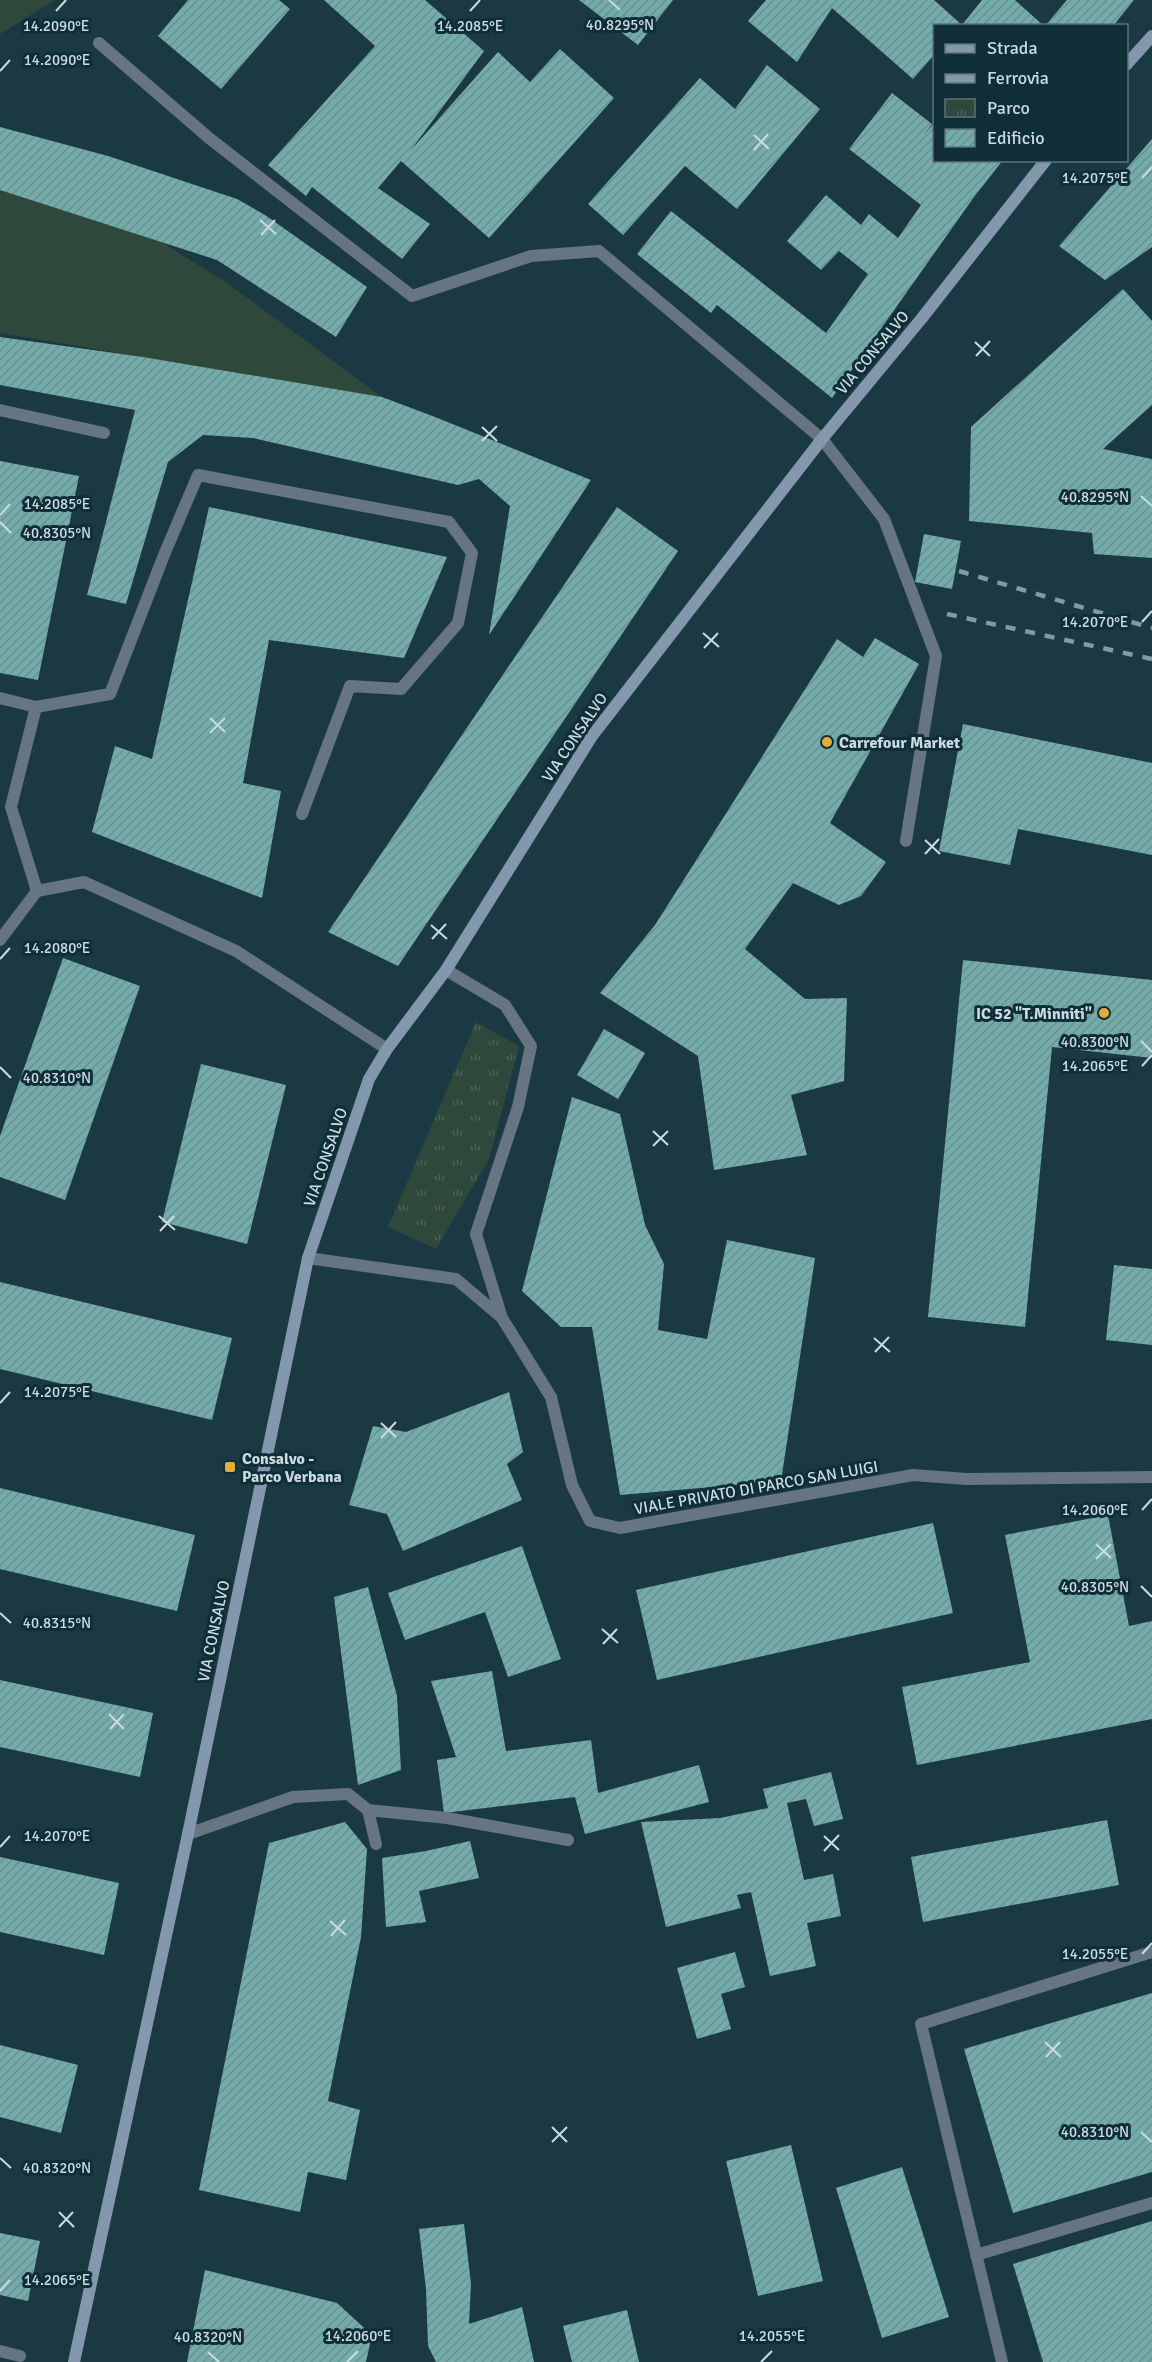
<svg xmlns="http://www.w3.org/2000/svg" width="1152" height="2362" viewBox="0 0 1152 2362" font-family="Signika,sans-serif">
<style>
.grass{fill:#2f483c}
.park{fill:url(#park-tufts)}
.building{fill:url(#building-hatch)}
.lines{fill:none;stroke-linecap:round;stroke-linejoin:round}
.lane{stroke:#677482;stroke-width:12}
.secondary{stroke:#8398ad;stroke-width:12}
.rail{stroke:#839aa2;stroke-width:4.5;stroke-dasharray:10 10;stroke-linecap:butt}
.ticks{fill:none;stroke:#cadbe1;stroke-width:2}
.poi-dot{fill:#e7ac37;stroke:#102e38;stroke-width:2}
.labels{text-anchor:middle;stroke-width:6;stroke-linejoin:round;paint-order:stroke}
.street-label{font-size:16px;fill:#cadbe1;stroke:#102e38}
.poi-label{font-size:16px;font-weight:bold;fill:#cadbe1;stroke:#102e38;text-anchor:start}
.ticks-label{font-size:15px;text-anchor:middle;fill:#cadbe1;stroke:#102e38;stroke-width:6;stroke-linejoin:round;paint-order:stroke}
</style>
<defs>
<pattern id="park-tufts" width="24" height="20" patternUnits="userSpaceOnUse" patternTransform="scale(1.5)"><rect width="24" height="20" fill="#2f483c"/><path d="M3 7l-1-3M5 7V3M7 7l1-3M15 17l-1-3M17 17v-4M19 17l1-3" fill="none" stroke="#4c6258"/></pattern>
<pattern id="building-hatch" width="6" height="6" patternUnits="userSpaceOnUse" patternTransform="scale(1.5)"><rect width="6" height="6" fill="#75acaa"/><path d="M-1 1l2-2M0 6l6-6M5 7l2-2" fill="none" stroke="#679290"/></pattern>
</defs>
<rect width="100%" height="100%" fill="#1a3943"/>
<g class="grass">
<polygon points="0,0 55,0 0,34"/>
<polygon points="0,190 160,241 227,283 382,397 0,333"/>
</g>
<polygon class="park" points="476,1022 519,1046 489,1159 436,1249 388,1227"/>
<g class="building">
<polygon points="188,0 279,0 290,9 221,89 158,36"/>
<polygon points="324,0 425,0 484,51 411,150 498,52 530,82 560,49 614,98 489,238 401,161 378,188 430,224 402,259 312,187 306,196 268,165 375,46"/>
<polygon points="579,0 673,0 638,45"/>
<polygon points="766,0 934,0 962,25 982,0 1015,0 1044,26 934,26 934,55 913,79 832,8 797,62 748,21"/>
<polygon points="1067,0 1134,0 1113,26 1045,26"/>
<polygon points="767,65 820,109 737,209 685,166 623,235 588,204 700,78 735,109"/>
<polygon points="892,93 932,124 924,135 934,123 934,160 1003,160 974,197 832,398 717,305 711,313 637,254 671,211 826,333 868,274 839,251 821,270 787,241 826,195 861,225 869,214 898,238 921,205 849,149"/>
<polygon points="0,127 108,156 237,199 265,215 367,287 336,337 217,260 0,190"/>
<polygon points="1152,139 1152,247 1105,280 1059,246"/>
<polygon points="1123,289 1152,321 1152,405 1103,449 1152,459 1152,558 1094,554 1092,533 969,521 971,427"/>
<polygon points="0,337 143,357 382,397 435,417 591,480 489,635 510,506 479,479 458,485 253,438 203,435 168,462 126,604 87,595 135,410 0,385"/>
<polygon points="0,461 79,476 38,680 0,673"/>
<polygon points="209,507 447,557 404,658 269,640 243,783 281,791 262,898 92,832 115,746 152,759"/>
<polygon points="617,507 678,551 398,966 328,932"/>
<polygon points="924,534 961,541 952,589 915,582"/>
<polygon points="875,638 919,664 830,823 886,862 861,896 839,905 793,883 745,949 805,999 847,998 844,1081 791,1095 807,1155 714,1170 698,1056 600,993 655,925 837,639 863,657"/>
<polygon points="963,724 1152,763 1152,855 1018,829 1010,865 939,851"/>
<polygon points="63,958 140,986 65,1200 0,1177 0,1136"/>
<polygon points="963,960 1152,980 1152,1058 1052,1047 1025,1327 928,1317"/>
<polygon points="604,1029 645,1053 618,1099 577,1075"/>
<polygon points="201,1064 286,1085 247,1244 162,1222"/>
<polygon points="572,1097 620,1114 645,1225 664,1264 658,1330 707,1339 727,1240 815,1258 781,1481 620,1495 592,1327 561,1327 522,1291"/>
<polygon points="1114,1265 1152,1269 1152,1345 1106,1340"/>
<polygon points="0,1282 232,1338 212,1420 0,1369"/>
<polygon points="509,1392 523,1452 507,1464 522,1500 403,1551 387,1514 349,1505 373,1426 406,1432"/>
<polygon points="0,1488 195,1535 177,1611 0,1569"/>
<polygon points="1108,1515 1129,1626 1152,1621 1152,1719 917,1765 902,1687 1030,1662 1005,1535"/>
<polygon points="933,1523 953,1613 657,1680 636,1590"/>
<polygon points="522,1546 561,1659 508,1677 485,1612 405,1640 388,1593"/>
<polygon points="368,1587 397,1696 401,1770 358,1785 334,1597"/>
<polygon points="492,1671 506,1751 591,1740 598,1793 699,1765 709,1802 585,1834 575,1797 444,1813 437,1760 456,1757 431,1681"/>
<polygon points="0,1680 153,1713 140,1777 0,1747"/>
<polygon points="831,1772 843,1819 814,1826 806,1799 787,1803 804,1880 833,1874 841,1916 807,1923 816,1966 770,1976 751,1892 737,1895 741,1908 666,1927 641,1822 720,1818 768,1808 763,1789"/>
<polygon points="1107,1820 1119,1885 923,1922 911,1857"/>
<polygon points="345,1822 367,1849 361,1937 328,2101 360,2110 346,2180 308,2172 300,2212 199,2190 269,1843"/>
<polygon points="470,1841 479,1878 419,1891 426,1922 386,1927 382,1858 426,1851"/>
<polygon points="0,1857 119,1883 104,1955 0,1932"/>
<polygon points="735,1952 745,1987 721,1994 731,2029 697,2039 677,1968"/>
<polygon points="1152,1993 1152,2172 1013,2213 964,2049"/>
<polygon points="0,2045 78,2065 61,2133 0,2117"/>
<polygon points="791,2145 823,2281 758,2296 726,2161"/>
<polygon points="902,2167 949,2317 882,2338 836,2188"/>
<polygon points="1152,2221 1152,2362 1043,2362 1013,2264"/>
<polygon points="464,2224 471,2284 469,2324 522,2307 534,2362 436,2362 428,2346 426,2289 419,2229"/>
<polygon points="0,2233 40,2241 28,2301 0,2295"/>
<polygon points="205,2270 337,2303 372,2335 366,2362 187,2362"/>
<polygon points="627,2310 639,2362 572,2362 563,2326"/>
</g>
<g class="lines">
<g class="lane">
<polyline points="99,43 209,138 412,296 531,256 599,251 822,439 884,519 936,656 906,841"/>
<polyline points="0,410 104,433"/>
<polyline points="0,698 36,707 11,807 37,891"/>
<polyline points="36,707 110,694 164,555 198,475 449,522 472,553 458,623 401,689 350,686 302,814"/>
<polyline points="0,940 37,891 84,882 236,951 387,1049"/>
<polyline points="446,970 505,1005 531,1046 518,1107 476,1234 502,1318 551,1397 572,1485 590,1521 620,1528 913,1475 966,1479 1152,1477"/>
<polyline points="308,1258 456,1279 501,1317"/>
<polyline points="368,1810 376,1844"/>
<polyline points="188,1834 293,1797 348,1794 368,1810 447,1818 568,1840"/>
<polyline points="976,2255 1152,2203"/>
<polyline points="0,2351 20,2356"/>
<polyline points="1002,2362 921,2024 1152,1952"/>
</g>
<g class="secondary">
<polyline points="1126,65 1152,36"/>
<polyline points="74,2362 188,1834 308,1258 369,1079 387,1049 446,970 592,736 822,439 922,318 1046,160"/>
</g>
<g class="rail">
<polyline points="959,571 1152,628"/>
<polyline points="947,614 1152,659"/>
</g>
</g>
<path class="ticks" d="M609 0 620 10M56 11 66 0M470 11 480 0M0 71 10 60M754 135 769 149M754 150 768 134M1142 178 1152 167M260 220 276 234M261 235 275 220M975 342 990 356M976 356 990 341M482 427 497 441M482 441 497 426M1141 496 1152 506M0 515 10 504M0 522 11 533M1142 622 1152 611M703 633 719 647M704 648 718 633M210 718 225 732M210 733 225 718M925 840 940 854M925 854 939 839M431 925 447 939M432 939 446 924M0 959 10 948M1141 1041 1152 1052M1142 1066 1152 1055M0 1067 11 1078M653 1131 668 1145M653 1146 668 1131M159 1216 175 1230M160 1231 174 1216M874 1338 890 1352M875 1352 889 1337M0 1403 10 1392M381 1423 396 1437M381 1438 396 1422M1142 1510 1152 1499M1096 1544 1111 1558M1096 1559 1111 1544M1141 1586 1152 1597M0 1613 11 1623M602 1629 618 1643M603 1644 617 1629M109 1714 124 1729M110 1729 124 1714M824 1836 839 1850M0 1847 10 1836M824 1851 839 1835M330 1921 346 1935M331 1936 345 1920M1142 1954 1152 1943M1045 2042 1061 2057M1046 2057 1060 2042M552 2127 567 2142M1141 2132 1152 2142M552 2142 567 2127M0 2158 11 2168M59 2212 74 2227M59 2227 73 2212M0 2291 10 2280M208 2352 219 2362M347 2362 358 2351M761 2362 772 2351"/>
<g class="poi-dot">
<circle cx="827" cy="742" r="6"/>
<circle cx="1104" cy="1013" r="6"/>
<rect x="224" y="1461" width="12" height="12" rx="3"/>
</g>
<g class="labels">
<g class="street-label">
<text transform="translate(872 352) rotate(-50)" y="6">VIA CONSALVO</text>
<text transform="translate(574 737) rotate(-56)" y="6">VIA CONSALVO</text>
<text transform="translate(325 1157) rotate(-71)" y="6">VIA CONSALVO</text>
<text transform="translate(756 1487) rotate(-10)" y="6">VIALE PRIVATO DI PARCO SAN LUIGI</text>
<text transform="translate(213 1631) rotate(-78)" y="6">VIA CONSALVO</text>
</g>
<g class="poi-label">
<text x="839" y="748">Carrefour Market</text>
<text x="1092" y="1019" text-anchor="end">IC 52 "T.Minniti"</text>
<text x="242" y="1464">Consalvo -<tspan x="242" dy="18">Parco Verbana</tspan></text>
</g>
</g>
<g class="ticks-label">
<text x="620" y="30">40.8295°N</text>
<text x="470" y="31">14.2085°E</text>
<text x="56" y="31">14.2090°E</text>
<text x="57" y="65">14.2090°E</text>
<text x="1095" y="183">14.2075°E</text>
<text x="1095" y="502">40.8295°N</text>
<text x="57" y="509">14.2085°E</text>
<text x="57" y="538">40.8305°N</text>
<text x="1095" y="627">14.2070°E</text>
<text x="57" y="953">14.2080°E</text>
<text x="1095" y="1047">40.8300°N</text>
<text x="1095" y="1071">14.2065°E</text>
<text x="57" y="1083">40.8310°N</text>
<text x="57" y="1397">14.2075°E</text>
<text x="1095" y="1515">14.2060°E</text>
<text x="1095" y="1592">40.8305°N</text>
<text x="57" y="1628">40.8315°N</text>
<text x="57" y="1841">14.2070°E</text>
<text x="1095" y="1959">14.2055°E</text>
<text x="1095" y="2137">40.8310°N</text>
<text x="57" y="2173">40.8320°N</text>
<text x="57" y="2285">14.2065°E</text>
<text x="358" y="2341">14.2060°E</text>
<text x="772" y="2341">14.2055°E</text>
<text x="208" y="2342">40.8320°N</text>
</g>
<rect x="933" y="24" width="195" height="138" fill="#102e38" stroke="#5a737c" stroke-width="1.5"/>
<rect x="945" y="44" width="30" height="9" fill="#8398ad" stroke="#5a737c" stroke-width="1.5"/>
<text x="987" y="54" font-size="18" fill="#cadbe1">Strada</text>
<rect x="945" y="74" width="30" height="9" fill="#839aa2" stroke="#5a737c" stroke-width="1.5"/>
<text x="987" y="84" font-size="18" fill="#cadbe1">Ferrovia</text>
<rect x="945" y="99" width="30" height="18" fill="url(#park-tufts)" stroke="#5a737c" stroke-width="1.5"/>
<text x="987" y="114" font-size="18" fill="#cadbe1">Parco</text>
<rect x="945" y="129" width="30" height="18" fill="url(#building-hatch)" stroke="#5a737c" stroke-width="1.5"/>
<text x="987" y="144" font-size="18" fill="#cadbe1">Edificio</text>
</svg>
